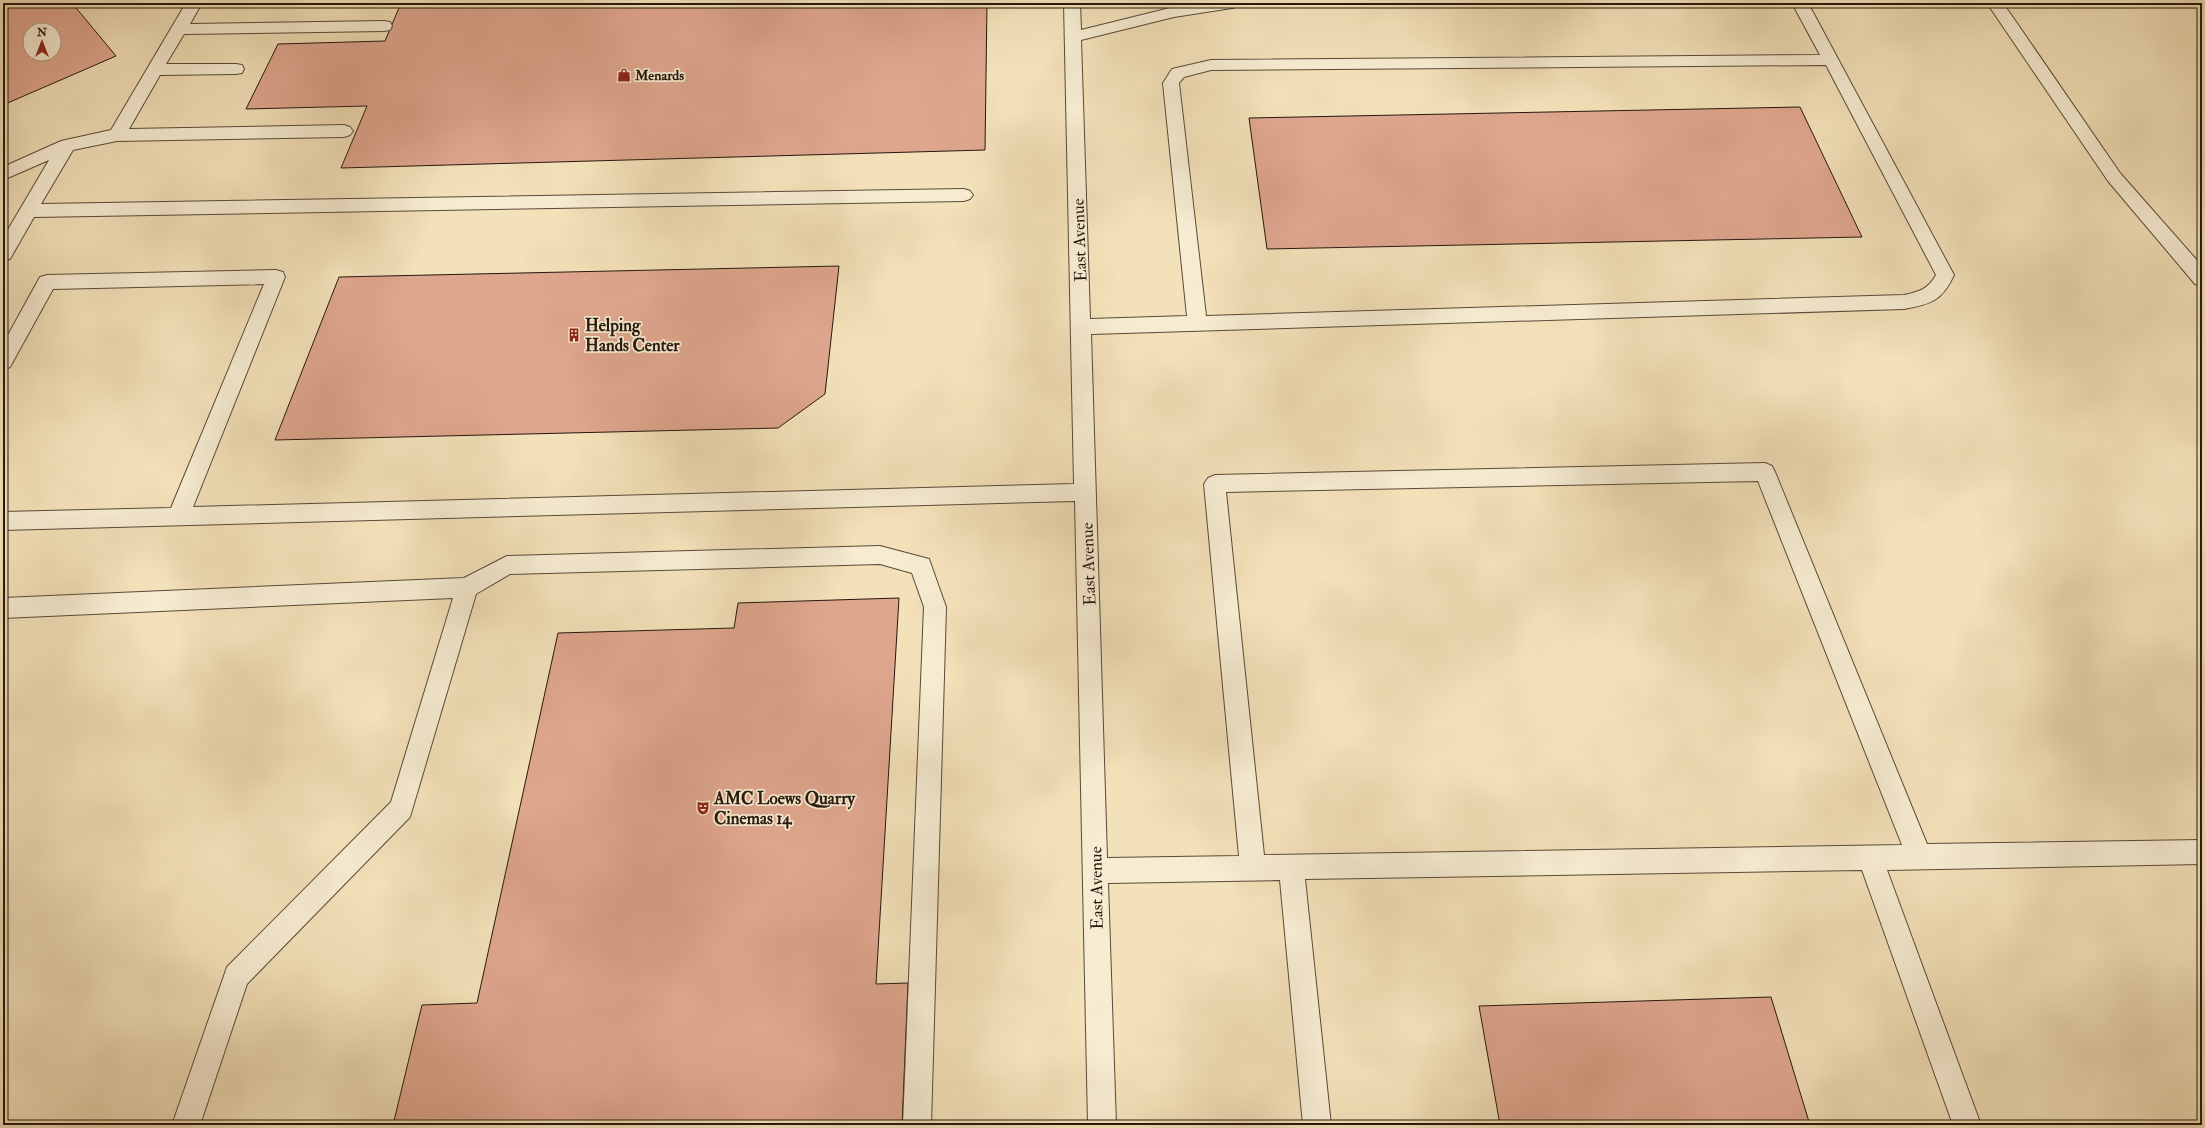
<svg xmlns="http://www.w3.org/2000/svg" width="2205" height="1128" viewBox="0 0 2205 1128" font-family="'IM FELL Double Pica',serif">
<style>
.building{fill:#dfa68e;stroke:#25180d;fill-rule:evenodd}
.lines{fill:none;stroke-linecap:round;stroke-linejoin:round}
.minor-casing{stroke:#584a38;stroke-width:2}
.minor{fill:#f7ecd2;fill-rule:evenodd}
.labels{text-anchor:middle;stroke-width:3.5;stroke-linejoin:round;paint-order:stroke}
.far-poi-label{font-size:14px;font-weight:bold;fill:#25180d;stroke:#f7ecd2;text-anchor:start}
.street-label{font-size:17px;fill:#25180d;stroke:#f7ecd2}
.poi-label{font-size:17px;font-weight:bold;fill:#25180d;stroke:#f7ecd2;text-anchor:start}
</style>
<rect width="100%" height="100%" fill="#f3e1b9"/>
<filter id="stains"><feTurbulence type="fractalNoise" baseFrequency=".005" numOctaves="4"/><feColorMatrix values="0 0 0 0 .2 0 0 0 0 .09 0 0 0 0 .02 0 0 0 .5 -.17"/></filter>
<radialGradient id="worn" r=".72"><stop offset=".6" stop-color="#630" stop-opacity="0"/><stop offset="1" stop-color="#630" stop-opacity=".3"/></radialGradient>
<g class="building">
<path d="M3 3H72L116 56 3 105ZM30 30H54V54H30Z"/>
<polygon points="401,3 987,3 985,150 341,168 367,106 246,109 278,44 385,41"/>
<polygon points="1800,107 1862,237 1267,249 1249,118"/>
<polygon points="839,266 825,394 778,428 275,440 339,277"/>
<polygon points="899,598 876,984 908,983 902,1125 393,1125 422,1005 477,1003 558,633 734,628 738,603"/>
<polygon points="1771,997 1810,1125 1500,1125 1479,1006"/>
</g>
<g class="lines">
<g class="minor-casing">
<g id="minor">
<polygon points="186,3 202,3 190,24 384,21 390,22 392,26 390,30 384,31 184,34 166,64 236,64 242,65 244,69 242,73 236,74 160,75 129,129 344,125 350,127 353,131 350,135 344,137 117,141 73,150 41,204 964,189 970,191 973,195 970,199 964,201 34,217 10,259 3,261 3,238 49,160 3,180 3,167 61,141 111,130"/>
<path d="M1064 3H1080L1081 30 1174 7 1200 3H1240L1238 6 1232 8 1174 17 1081 40 1090 319 1187 316 1163 83 1172 69 1211 60 1820 55 1792 3H1808L1954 275C1942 301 1931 304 1904 309L1091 334 1107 858 1239 856 1204 484 1208 478 1215 475 1765 463 1772 466 1775 472 1927 844 2202 840V864L1887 870 1981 1125H1953L1862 870 1305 879 1331 1125H1303L1280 880 1108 883 1116 1125H1088L1075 501 3 530V512L171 508 264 284 53 289 10 367 3 370V344L40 277 47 275 276 270 283 272 285 277 193 507 1074 484ZM1826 65 1936 275C1928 289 1919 292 1904 295L1206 316 1179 83 1184 77 1211 70ZM1758 481 1902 845 1264 855 1226 492Z"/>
<polygon points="1987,3 2003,3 2120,173 2202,266 2202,286 2195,284 2108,181"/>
<polygon points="880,546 929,559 946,607 931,1125 903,1125 924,607 912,573 880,564 510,574 476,594 410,817 247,984 200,1125 172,1125 227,967 391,802 453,598 3,618 3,598 464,578 507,556"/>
</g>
</g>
<use href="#minor" class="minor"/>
</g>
<defs>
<g id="shop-bare" transform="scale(1.08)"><path d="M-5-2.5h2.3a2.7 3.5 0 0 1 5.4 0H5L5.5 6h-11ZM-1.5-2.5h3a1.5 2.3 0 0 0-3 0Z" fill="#8f2418" stroke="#f7ecd2" stroke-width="2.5" paint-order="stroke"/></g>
<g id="building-bare" transform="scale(1.08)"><path d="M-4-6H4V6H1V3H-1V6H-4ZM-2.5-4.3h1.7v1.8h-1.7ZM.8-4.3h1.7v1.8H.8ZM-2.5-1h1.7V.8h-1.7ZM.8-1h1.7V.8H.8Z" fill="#8f2418" stroke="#f7ecd2" stroke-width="2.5" paint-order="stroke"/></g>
<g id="theatre-bare" transform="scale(1.08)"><path d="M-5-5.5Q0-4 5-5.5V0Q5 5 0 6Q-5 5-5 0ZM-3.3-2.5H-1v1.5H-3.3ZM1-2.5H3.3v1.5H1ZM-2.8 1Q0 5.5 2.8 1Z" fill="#8f2418" stroke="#f7ecd2" stroke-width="2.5" paint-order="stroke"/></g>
</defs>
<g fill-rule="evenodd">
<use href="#shop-bare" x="624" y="75"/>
<use href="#building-bare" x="574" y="335"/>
<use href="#theatre-bare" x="703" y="808"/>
</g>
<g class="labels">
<g class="far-poi-label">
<text x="635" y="80">Menards</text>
</g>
<g class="street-label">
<text transform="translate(1079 240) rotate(-92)" y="6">East Avenue</text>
<text transform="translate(1088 564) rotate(-92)" y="6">East Avenue</text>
<text transform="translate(1096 888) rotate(-91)" y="6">East Avenue</text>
</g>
<g class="poi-label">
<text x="585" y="331">Helping<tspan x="585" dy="20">Hands Center</tspan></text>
<text x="714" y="804">AMC Loews Quarry<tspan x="714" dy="20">Cinemas 14</tspan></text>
</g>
</g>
<rect width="2205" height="1128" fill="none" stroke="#f3e1b9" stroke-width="16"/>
<rect x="4" y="4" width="2197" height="1120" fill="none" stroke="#25180d" stroke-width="2"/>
<rect x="8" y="8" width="2189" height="1112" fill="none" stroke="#25180d"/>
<g transform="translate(42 42)"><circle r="19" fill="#f7ecd2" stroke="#a39783"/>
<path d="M0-3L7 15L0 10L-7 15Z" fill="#8f2418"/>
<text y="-6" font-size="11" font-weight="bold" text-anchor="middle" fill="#25180d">N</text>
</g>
<rect width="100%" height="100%" filter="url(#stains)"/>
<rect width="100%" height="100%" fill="url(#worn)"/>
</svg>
